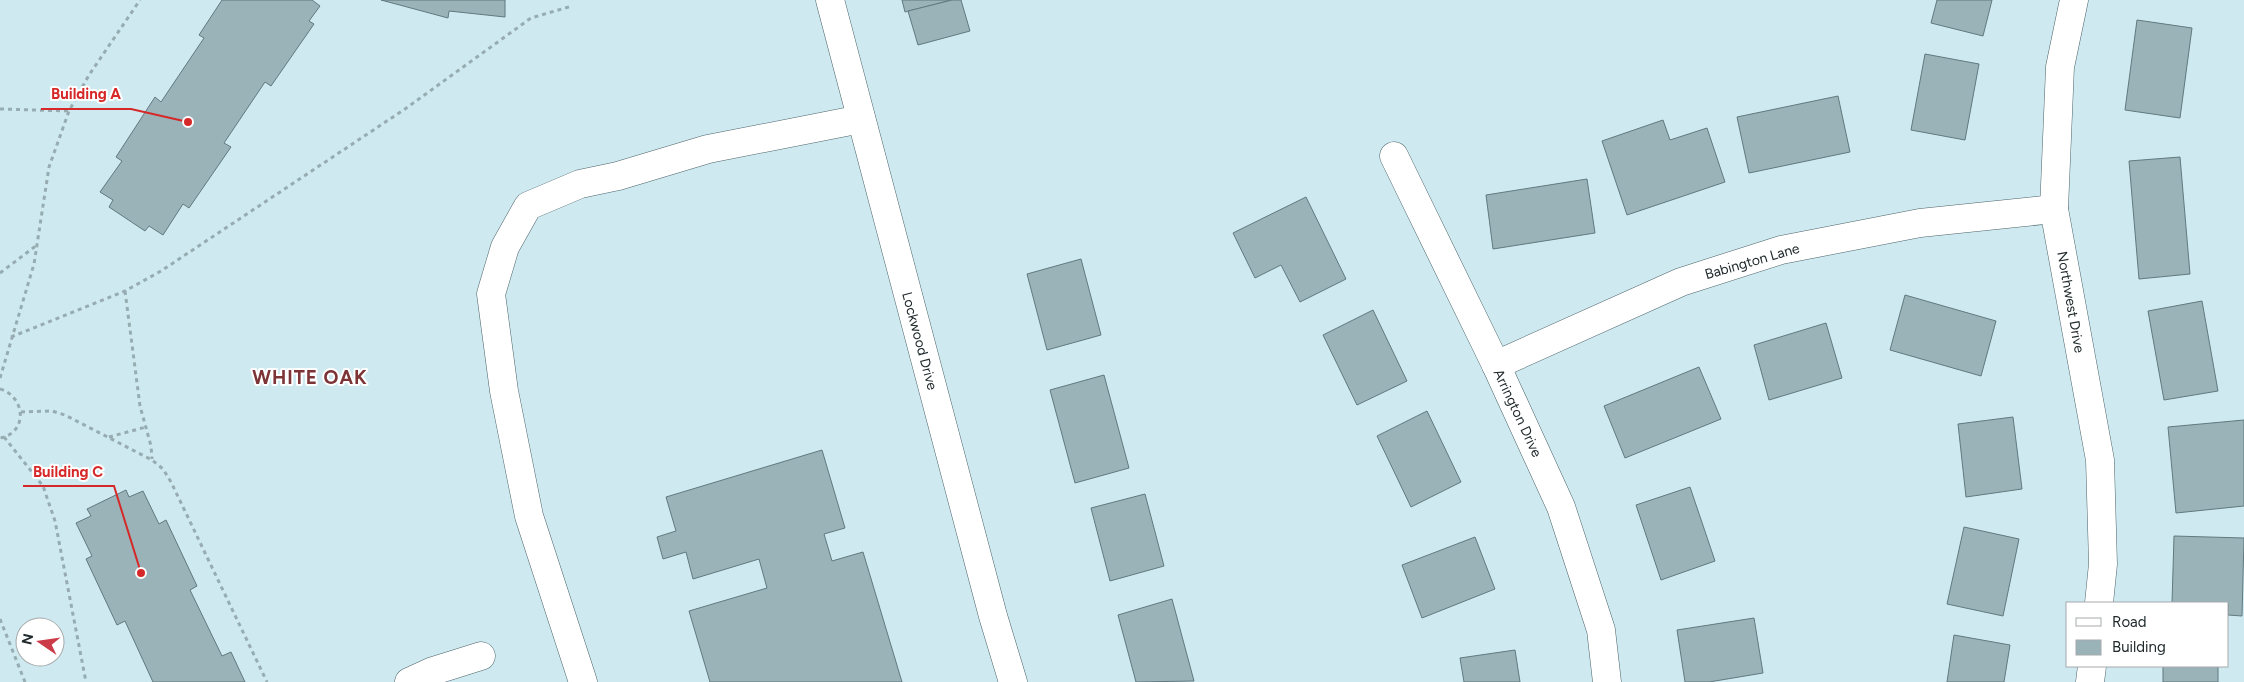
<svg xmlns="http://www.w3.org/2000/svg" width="2244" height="682" viewBox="0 0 2244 682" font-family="Figtree,sans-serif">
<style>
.building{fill:#99b3b9;stroke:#61797f}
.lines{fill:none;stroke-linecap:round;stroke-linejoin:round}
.minor-casing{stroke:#4d646a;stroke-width:29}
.path{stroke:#96acb1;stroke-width:3;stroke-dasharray:4 4;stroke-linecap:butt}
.minor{stroke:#fff;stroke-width:28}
.labels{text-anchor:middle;stroke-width:4;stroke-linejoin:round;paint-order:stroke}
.street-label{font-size:14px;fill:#202a2c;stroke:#fff}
.district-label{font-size:19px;font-weight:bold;letter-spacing:1px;fill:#7c3437;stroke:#fff}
.leader{fill:none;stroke:#d62828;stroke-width:2}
.callout-dot{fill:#d62828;stroke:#fff;stroke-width:2}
.callout-label{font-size:15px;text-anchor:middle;font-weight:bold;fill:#d62828;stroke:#fff;stroke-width:4;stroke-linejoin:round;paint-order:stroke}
</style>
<rect width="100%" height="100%" fill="#cee9f0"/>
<g class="building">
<polygon points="222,0 312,0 320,6 309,21 314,24 271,86 265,82 224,143 231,147 189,208 183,204 163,235 149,226 145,231 109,207 113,200 100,192 122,161 116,157 155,97 161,102 204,38 199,35"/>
<polygon points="381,0 505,0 505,17 449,11 448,18"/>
<polygon points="902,0 952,0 905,12"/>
<polygon points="952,0 961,0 970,31 918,45 908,11"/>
<polygon points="1937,0 1992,0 1983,36 1931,23"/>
<polygon points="2137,20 2192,28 2180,118 2125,110"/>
<polygon points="1925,54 1979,64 1965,140 1911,130"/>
<polygon points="1838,96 1850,152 1749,173 1737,117"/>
<polygon points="1663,120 1670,140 1707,128 1725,182 1627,215 1602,141"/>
<polygon points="2180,157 2190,274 2139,279 2129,161"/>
<polygon points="1587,179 1595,233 1493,249 1486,195"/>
<polygon points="1306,197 1346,279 1300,302 1281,265 1255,278 1233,233"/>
<polygon points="1081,259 1101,335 1047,350 1027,274"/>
<polygon points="1905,295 1996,321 1981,376 1890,350"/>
<polygon points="2202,301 2218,391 2164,400 2148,311"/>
<polygon points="1373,310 1407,381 1357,405 1323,335"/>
<polygon points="1826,323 1842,378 1769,400 1754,345"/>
<polygon points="1699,367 1721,419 1625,458 1604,406"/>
<polygon points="1104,375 1129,468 1075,483 1050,390"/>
<polygon points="1427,411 1461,482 1411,507 1377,436"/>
<polygon points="2013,417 2022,489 1966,497 1958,424"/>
<polygon points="2244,420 2244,506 2176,513 2168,427"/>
<polygon points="822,450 845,528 824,534 832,561 863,552 902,682 710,682 689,611 767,588 759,559 693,579 686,552 663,559 657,537 676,531 666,497"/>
<polygon points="1690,487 1715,561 1661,580 1636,505"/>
<polygon points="126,490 129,497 143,491 159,524 166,520 197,586 190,590 222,656 231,652 245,682 153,682 125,621 117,625 86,559 92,556 76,523 91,516 87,509"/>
<polygon points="1145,494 1164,566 1110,581 1091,508"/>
<polygon points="1964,527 2019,539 2003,616 1947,604"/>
<polygon points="2174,536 2244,538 2242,616 2228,615 2228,603 2172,603"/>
<polygon points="1475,537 1495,589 1422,618 1402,565"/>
<polygon points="1172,599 1194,681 1136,682 1118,615"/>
<polygon points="1754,618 1763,673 1709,682 1685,682 1677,630"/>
<polygon points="1954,635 2010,645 2004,682 1947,682"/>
<polygon points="1515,650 1520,682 1464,682 1460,658"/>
<rect x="2163" y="666" width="55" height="16"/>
</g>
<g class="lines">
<g class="minor-casing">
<g id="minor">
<polyline points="830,0 993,616 1013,682"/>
<polyline points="2074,0 2060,67 2054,209 2100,460 2103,564 2099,603"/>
<polyline points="1394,156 1496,365 1561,507 1601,630 1607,682"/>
<polyline points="1496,365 1681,282 1781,250 1920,223 2054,209"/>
<polyline points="409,682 433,671 481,656"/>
<polyline points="583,682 529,516 504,391 491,294 505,247 528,206 580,184 618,176 708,149 861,119"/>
<polyline points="2090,682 2092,666"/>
</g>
</g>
<g class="path">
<polyline points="0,109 69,111"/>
<polyline points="0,273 37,245"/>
<polyline points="125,291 140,406 151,446 152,459"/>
<polyline points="11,337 125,291 161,271 405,109 531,18 572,6"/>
<polyline points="0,378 34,264 49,167 69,111 89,75 140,0"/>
<path d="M0 389C26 397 28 433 0 438"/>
<polyline points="21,412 52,411 65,415 152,460 163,469 171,482 267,682"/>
<polyline points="4,437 43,486 55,521 86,682"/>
<polyline points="109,437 146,427"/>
<polyline points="0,619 25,682"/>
</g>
<use href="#minor" class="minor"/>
</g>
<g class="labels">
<g class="street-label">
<text transform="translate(1752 261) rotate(-16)" y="5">Babington Lane</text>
<text transform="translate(2071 302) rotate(80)" y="5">Northwest Drive</text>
<text transform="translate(920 341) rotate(75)" y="5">Lockwood Drive</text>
<text transform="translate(1518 413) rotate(65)" y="5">Arrington Drive</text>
</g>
<g class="district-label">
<text x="310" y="384">WHITE OAK</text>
</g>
</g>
<path class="leader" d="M188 122L131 109H41M141 573L114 486H23"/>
<g class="callout-dot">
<circle cx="188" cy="122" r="5"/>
<circle cx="141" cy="573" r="5"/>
</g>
<g class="callout-label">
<text x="86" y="99">Building A</text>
<text x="68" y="477">Building C</text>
</g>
<rect x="2066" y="602" width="162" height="65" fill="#ffffff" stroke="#a6aaab"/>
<rect x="2076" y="618" width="25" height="8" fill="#ffffff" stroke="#a6aaab"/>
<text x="2112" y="627" font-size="15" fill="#202a2c">Road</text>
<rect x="2076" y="640" width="25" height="15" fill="#99b3b9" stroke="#a6aaab"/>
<text x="2112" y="652" font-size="15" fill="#202a2c">Building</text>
<g transform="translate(40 642) rotate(283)"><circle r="24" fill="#ffffff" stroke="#a6aaab"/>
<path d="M0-4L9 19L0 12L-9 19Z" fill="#cb3b48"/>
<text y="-8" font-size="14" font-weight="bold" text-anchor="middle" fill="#202a2c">N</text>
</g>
</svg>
